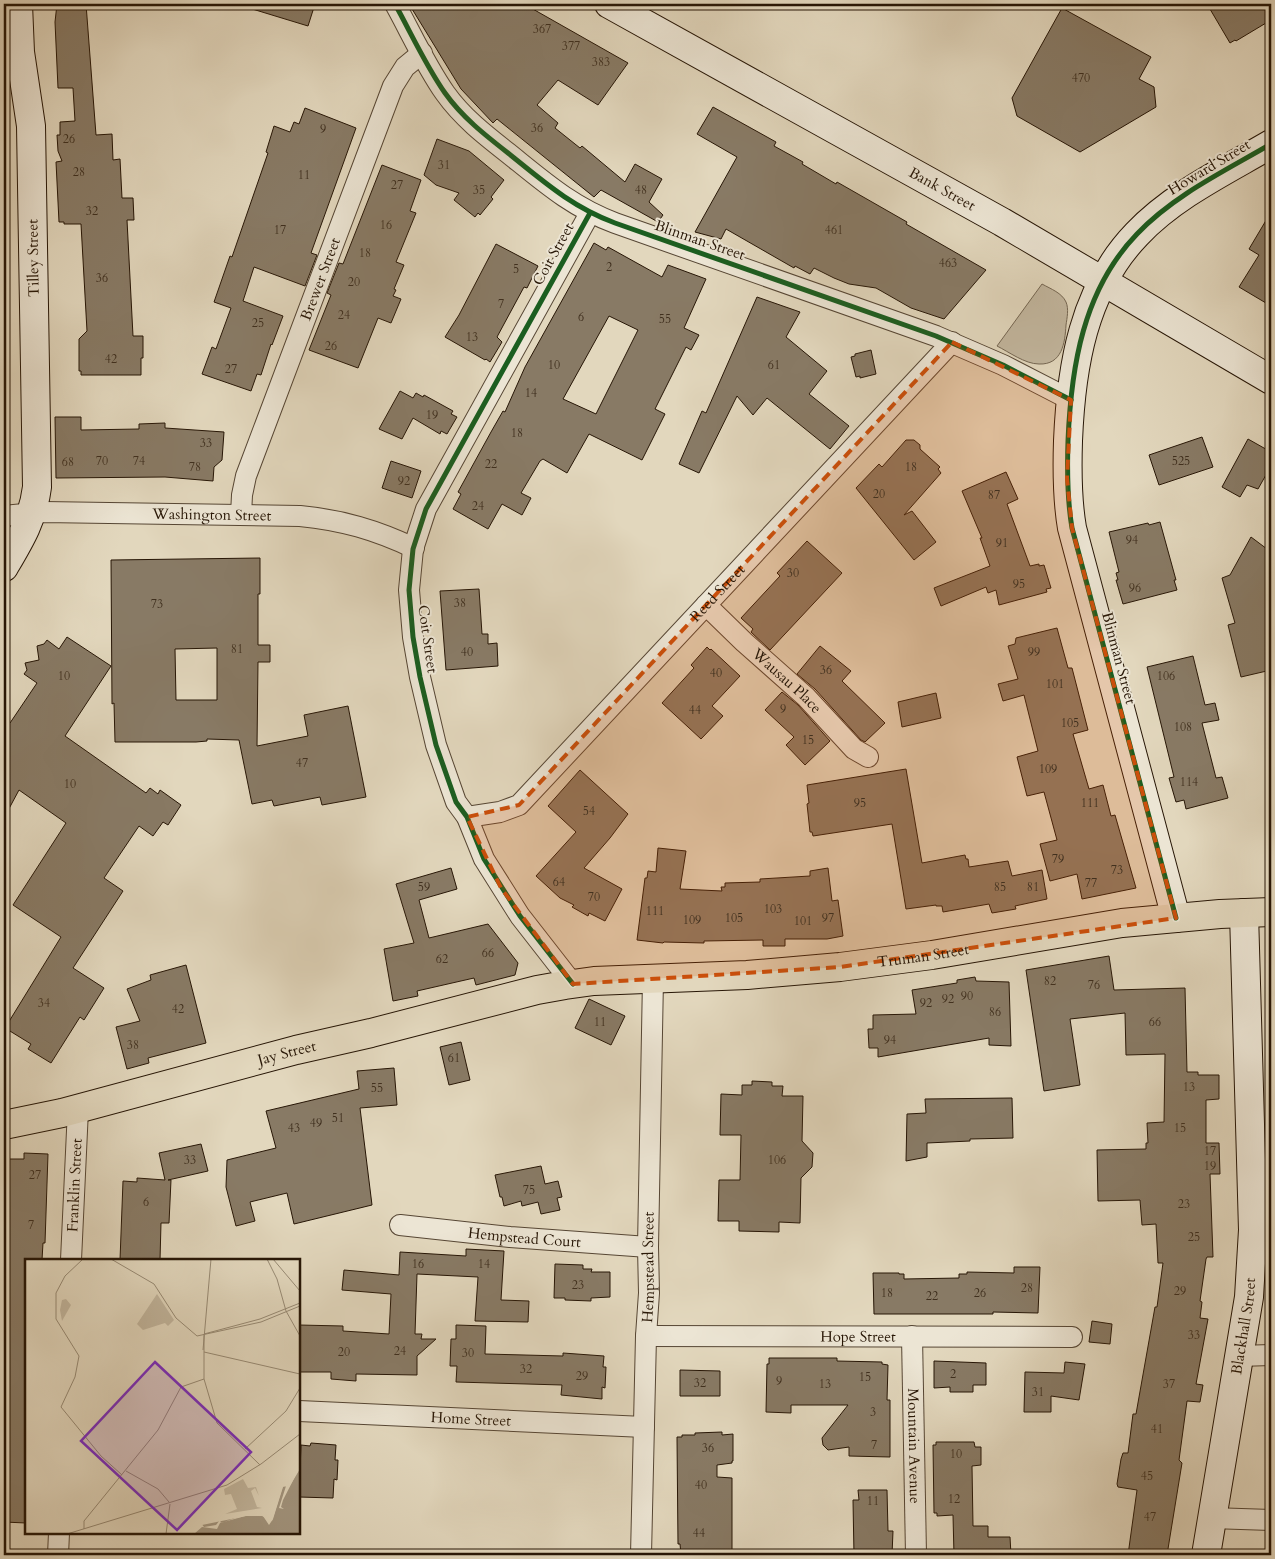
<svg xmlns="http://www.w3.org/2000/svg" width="1275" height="1559" viewBox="0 0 1275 1559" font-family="Cardo,serif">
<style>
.green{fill:#c2b69e;stroke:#746652}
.building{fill:#887a65;stroke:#271606;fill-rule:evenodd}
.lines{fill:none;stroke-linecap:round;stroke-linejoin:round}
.street-casing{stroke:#564634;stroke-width:22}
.secondary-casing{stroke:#271606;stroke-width:30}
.primary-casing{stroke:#271606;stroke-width:30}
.street{stroke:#ece5d4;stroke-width:20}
.secondary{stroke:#ece5d4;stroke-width:28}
.primary{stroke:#e2d7bd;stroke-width:28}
.cycleway-casing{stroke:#ece5d4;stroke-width:8}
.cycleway{stroke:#1b5e20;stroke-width:5}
.marked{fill:#cb4f0b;fill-opacity:0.2;stroke:#cb4f0b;stroke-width:4;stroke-dasharray:10 6;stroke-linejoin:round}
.labels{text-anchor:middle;stroke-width:4;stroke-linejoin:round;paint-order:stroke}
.number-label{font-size:12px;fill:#3f2f1e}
.street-label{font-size:15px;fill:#271606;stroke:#ece5d4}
.inset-road{fill:none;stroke:#978a74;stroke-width:1}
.view{fill:#7b2cbf;fill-opacity:0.15;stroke:#7b2cbf;stroke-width:2.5}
.inset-edge{fill:none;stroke:#271606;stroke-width:2.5}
</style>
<rect width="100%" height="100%" fill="#e2d7bd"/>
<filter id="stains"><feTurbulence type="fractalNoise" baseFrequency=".004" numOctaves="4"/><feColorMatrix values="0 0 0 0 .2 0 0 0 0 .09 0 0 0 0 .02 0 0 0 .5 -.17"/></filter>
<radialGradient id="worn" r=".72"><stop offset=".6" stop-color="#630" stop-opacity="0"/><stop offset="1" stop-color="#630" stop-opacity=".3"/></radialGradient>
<path class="green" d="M1042 284C1051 289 1062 293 1066 302 1069 309 1067 318 1066 325 1065 343 1062 365 1039 364 1025 364 1009 352 997 346Z"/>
<g class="building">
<polygon points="57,4 86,4 96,135 112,134 113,160 120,159 122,198 133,198 134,220 127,220 133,336 143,336 143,358 141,358 141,375 81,375 81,371 79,371 79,339 87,331 81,224 64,224 64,222 59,222 56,162 62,161 58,151 57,135 60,135 60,122 75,121 73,88 58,88 55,22"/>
<polygon points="249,4 315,4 308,26 249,8"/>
<polygon points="409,4 524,4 628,63 598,105 558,80 537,105 558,123 555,128 580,148 582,146 625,182 635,164 662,179 649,202 663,215 658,222 601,190 594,197 497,119 493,123 461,89"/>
<polygon points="1207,4 1271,4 1271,20 1236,41 1235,40 1230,43"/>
<polygon points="1062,8 1151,57 1139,79 1154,87 1156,107 1080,152 1017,116 1012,98"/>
<polygon points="713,107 776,142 774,146 803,162 802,164 836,184 837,182 907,222 906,224 986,270 944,319 911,308 876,288 849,284 834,278 814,268 810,274 795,266 794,268 726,229 721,239 695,232 737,157 697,134"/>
<polygon points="305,108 356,128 311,253 317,255 305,286 254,267 243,301 283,316 272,345 271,344 261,375 257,374 251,391 202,374 212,347 216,349 231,308 214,302 230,256 232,257 268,153 266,152 274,126 290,132 294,122 299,124"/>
<polygon points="437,139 469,151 504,180 491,197 493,199 480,215 478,213 475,217 454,200 459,193 436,185 424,175"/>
<polygon points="382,165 421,180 410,211 416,213 396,262 404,265 394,289 396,290 393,296 401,299 391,323 378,318 358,368 309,350 331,295 327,293 339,263 343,264"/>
<polygon points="1271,212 1271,306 1239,287 1259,255 1249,249"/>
<path d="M594 243 606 250 608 247 662 277 668 265 706 279 684 328 699 335 691 350 686 347 655 409 665 414 642 460 589 434 567 473 543 459 540 461 521 493 531 498 522 515 502 504 488 529 453 509 461 494 458 492 491 432 503 411 505 412 525 367ZM609 316 638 330 596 414 563 399Z"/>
<polygon points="496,244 538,266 527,288 524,287 497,337 502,342 490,362 486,359 485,360 445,337 459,315"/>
<polygon points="757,297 800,312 786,337 827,371 809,394 849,426 830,449 767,398 753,415 737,396 699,473 679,464 702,411 706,413"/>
<polygon points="871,350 876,374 860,378 860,376 856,377 851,357 855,356 855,354"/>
<polygon points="400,391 413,398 416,393 423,397 424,395 453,411 451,414 457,417 447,434 441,431 440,434 413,418 402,439 379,429"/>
<polygon points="55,417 81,417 81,430 139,429 139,424 165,423 165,428 224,432 222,460 214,467 213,481 165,477 56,478"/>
<polygon points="1202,437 1213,467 1159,485 1149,455"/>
<polygon points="1248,439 1271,452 1271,466 1258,489 1247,485 1240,497 1222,487"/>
<polygon points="906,440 914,440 920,445 920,449 940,467 938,469 941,473 904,515 912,511 936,542 914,560 856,488 879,464 882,467"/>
<polygon points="391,461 421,471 412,498 382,488"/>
<polygon points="1006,472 1018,499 1007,504 1030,566 1039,564 1039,566 1044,565 1051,588 1046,589 1047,592 999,605 996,590 988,593 986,587 941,606 934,588 990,566 980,538 982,538 962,491"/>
<polygon points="1160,522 1176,580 1174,580 1177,590 1123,604 1116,580 1118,580 1116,573 1119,572 1109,532 1148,523 1149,525"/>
<polygon points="1251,537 1271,552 1271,670 1241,677 1228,625 1235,623 1222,578 1230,575"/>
<polygon points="807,541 842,573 770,650 751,632 753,629 741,618 780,576 777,573"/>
<path d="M260 558V594H258V645H270V662H258L257 746 308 736 304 715 348 706 366 797 322 805 320 797 274 806 272 800 252 804 239 740 207 739V741L196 742H115L114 703 112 704 111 560ZM217 648V700H176L175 649Z"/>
<polygon points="479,589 482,634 488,634 488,644 497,643 498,666 446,670 440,591"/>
<polygon points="1057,628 1068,668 1072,668 1088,730 1073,734 1089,789 1103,785 1111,816 1115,815 1136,888 1082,899 1077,874 1050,881 1040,844 1057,840 1044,792 1027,796 1017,757 1038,751 1024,695 1003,701 998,684 1018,679 1008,646 1015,644 1016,638"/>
<polygon points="67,637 111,666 65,736 146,793 150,788 158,794 160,790 181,805 168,825 163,822 153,836 139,826 104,878 123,891 73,968 104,988 84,1020 80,1017 51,1063 28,1049 31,1044 5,1028 61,937 13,905 66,823 19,790 4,818 4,719 10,723 37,683 24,674 27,670 25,663 39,660 37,646 44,644 47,640 59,649"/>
<polygon points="820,646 851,671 842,681 885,723 865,742 861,740 815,689 797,674"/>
<polygon points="707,647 710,650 711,649 740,676 712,706 723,716 701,739 662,703 694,668 691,665"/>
<polygon points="1193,656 1205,705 1215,703 1219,720 1202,723 1216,778 1222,777 1228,798 1186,809 1184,800 1176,802 1169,778 1174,777 1147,667"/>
<polygon points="782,692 798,705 830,741 805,765 786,745 794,737 765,710"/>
<polygon points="936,693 941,718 902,727 898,702"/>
<polygon points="906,769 922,863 965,855 966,859 968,859 969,867 1008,861 1012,876 1042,870 1047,899 1015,906 1016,909 992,913 989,904 943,912 942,906 936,906 936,905 906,909 892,824 813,836 812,832 810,832 807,804 809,803 807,785"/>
<polygon points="580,770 628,814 610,838 584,868 622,889 605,921 589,913 588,916 572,907 574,905 560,898 536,876 576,832 548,806"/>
<polygon points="658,848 686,851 680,889 722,891 721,887 725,887 725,883 760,882 760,879 810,876 810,871 828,868 832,901 838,900 843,936 827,939 785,939 785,946 763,946 763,940 704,941 704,943 664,942 663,943 637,940 645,878 647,878 648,871 656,872"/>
<polygon points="451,868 457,889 419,900 429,938 488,924 518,963 515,975 476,985 474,978 417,991 418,996 393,1001 384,949 414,943 396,884"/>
<polygon points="1109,956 1114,990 1185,988 1187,1072 1198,1072 1198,1075 1219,1075 1219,1099 1206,1100 1206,1143 1219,1143 1220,1174 1210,1174 1213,1257 1207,1257 1206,1259 1200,1301 1202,1302 1200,1318 1208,1319 1196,1384 1203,1385 1200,1402 1187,1401 1179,1460 1182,1463 1167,1555 1128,1555 1137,1490 1118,1487 1117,1484 1121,1459 1123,1453 1128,1453 1133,1414 1136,1414 1155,1307 1157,1307 1163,1263 1158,1263 1156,1224 1142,1225 1140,1200 1098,1201 1097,1150 1146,1149 1146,1143 1148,1143 1147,1123 1164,1122 1165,1054 1126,1055 1125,1013 1070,1019 1080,1085 1044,1091 1026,970"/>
<polygon points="186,965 206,1043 148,1058 149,1063 127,1069 116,1027 140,1021 127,989 151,980 150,975"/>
<polygon points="975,977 976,981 1009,982 1011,1046 989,1045 989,1038 878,1057 878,1048 869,1048 868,1029 873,1029 873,1015 916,1014 912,990 957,983 957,980"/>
<polygon points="589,999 625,1016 611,1045 575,1028"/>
<polygon points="461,1042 470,1080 449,1085 440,1047"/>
<polygon points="394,1068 397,1105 360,1108 372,1205 294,1224 287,1193 250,1202 255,1221 236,1226 226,1187 227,1160 276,1148 266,1111 359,1089 357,1071"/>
<polygon points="752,1081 772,1082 772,1086 783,1086 782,1096 803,1096 802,1141 813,1153 812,1167 801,1178 800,1223 779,1222 779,1232 739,1231 739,1221 718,1221 719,1180 740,1180 741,1135 720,1135 721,1094 742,1095 742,1085 752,1085"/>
<polygon points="1012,1098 1013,1138 970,1139 970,1141 927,1143 927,1157 906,1161 907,1114 926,1113 925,1099"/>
<polygon points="201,1144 208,1171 168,1180 171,1180 169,1223 161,1223 160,1260 120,1260 123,1181 137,1182 137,1178 165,1180 159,1153"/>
<polygon points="24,1153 48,1154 45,1243 43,1243 42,1260 26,1260 26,1523 4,1522 4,1159 24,1159"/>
<polygon points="541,1166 545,1184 558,1181 562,1197 557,1198 560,1210 541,1214 538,1202 522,1206 521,1201 504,1206 502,1197 500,1197 495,1175"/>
<polygon points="466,1249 504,1251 501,1300 529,1301 528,1322 475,1321 478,1277 417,1274 415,1334 422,1334 421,1339 436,1339 417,1356 417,1375 356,1374 356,1381 331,1379 331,1372 299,1372 299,1325 343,1326 343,1331 389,1334 391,1294 342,1290 344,1270 399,1275 400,1252 466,1256"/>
<polygon points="555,1264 583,1265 583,1269 592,1269 591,1272 610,1272 610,1297 591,1298 591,1301 565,1300 565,1298 554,1298"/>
<polygon points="1014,1267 1040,1267 1038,1313 993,1312 993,1314 874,1314 873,1273 899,1273 899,1274 904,1274 904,1279 959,1278 959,1274 967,1274 967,1272 1014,1273"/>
<polygon points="1092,1321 1112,1324 1110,1344 1089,1342"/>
<polygon points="456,1325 486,1326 485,1354 563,1356 563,1353 604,1356 603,1367 606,1367 605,1388 602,1387 602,1399 561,1395 562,1385 456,1382 457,1366 450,1366 451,1339 456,1339"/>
<polygon points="769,1358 837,1358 837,1361 882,1362 882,1364 888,1365 887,1400 890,1400 890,1457 849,1456 849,1447 828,1450 823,1445 822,1438 848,1405 791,1405 791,1413 766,1412 767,1364 769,1364"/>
<polygon points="934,1361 986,1363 986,1385 973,1385 973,1392 950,1392 950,1387 934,1388"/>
<polygon points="1065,1362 1085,1364 1079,1400 1051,1396 1051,1412 1024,1412 1025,1372 1064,1373"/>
<polygon points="680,1370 720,1371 720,1396 680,1396"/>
<polygon points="722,1432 722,1435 733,1434 733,1461 732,1461 732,1463 717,1465 717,1477 732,1478 732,1555 681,1555 680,1544 678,1544 677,1437 682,1437 682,1435 695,1435 695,1433"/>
<polygon points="936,1442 974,1442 975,1447 981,1447 981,1465 972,1466 973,1526 988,1526 988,1537 1010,1537 1011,1555 954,1555 953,1515 937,1516 937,1513 934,1513 933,1445 936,1445"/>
<polygon points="311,1443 336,1445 335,1460 338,1460 337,1480 334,1479 333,1498 299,1497 301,1445 310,1446"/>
<polygon points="858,1490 887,1490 888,1531 893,1531 892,1555 854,1555 853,1500 859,1500"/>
</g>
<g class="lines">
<g class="street-casing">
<g id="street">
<path d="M395 4C411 33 426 66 445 93 462 117 485 135 508 153 544 182 572 207 615 223L936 336 1003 365 1071 400"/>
<path id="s1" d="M241 515 242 495 246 476 393 86 405 67 422 53"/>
<path id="s2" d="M4 516 44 512 300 516C342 520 376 530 414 548"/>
<path id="s3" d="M706 605 744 642 806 697 854 749 868 757"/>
<path id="s4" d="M467 817 500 812 519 805 952 342"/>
<polyline points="573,984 520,916 484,859 467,817 456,802 436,745 420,677 413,637 409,590 413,549 426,509 590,213"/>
<path id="s5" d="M400 1225 510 1237 648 1247"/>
<path id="s6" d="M71 1260 78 1109"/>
<path id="s7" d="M646 1336 1072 1337"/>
<path id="s8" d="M912 1336 916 1555"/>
<polyline points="1239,1356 1271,1355"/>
<path id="s9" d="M299 1411 644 1427"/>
<polyline points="1211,1518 1271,1520"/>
<polyline points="58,1555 59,1533"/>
<path id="s10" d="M641 1555 646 1336 649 1293 648 1247 653 979"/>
</g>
</g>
<g class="secondary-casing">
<g id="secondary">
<path id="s11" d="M609 4 1002 222 1271 380"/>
<path d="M4 567C20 540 33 519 37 487L31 126 20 52 18 4"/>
<path d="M1176 918 1072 528C1067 499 1067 471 1068 441 1071 367 1083 290 1137 234 1174 195 1225 171 1271 144"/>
<path id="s12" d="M1206 1555 1249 1297 1253 1230 1244 913"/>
</g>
</g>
<g class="primary-casing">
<g id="primary">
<path id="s13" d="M4 1125 62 1113 296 1050 371 1033 537 990 565 985 594 981 747 975 840 967 932 955 1122 923 1220 914 1271 912"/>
</g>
</g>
<use href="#street" class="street"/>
<use href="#secondary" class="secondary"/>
<use href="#primary" class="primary"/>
<g class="cycleway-casing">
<g id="cycleway">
<path d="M395 4C411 33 426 66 445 93 462 117 485 135 508 153 544 182 572 207 615 223L936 336 1003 365 1071 400"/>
<path d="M1176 918 1072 528C1067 499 1067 471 1068 441 1071 367 1083 290 1137 234 1174 195 1225 171 1271 144"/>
<polyline points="573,984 520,916 484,859 467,817 456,802 436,745 420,677 413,637 409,590 413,549 426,509 590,213"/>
</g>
</g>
<use href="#cycleway" class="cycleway"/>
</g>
<path class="marked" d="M952 342 1071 400 1067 478 1072 528 1176 918 840 967 573 984 501 888 467 817 519 805Z"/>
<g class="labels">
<g class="number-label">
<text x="542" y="33">367</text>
<text x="571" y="50">377</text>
<text x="601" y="66">383</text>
<text x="1081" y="82">470</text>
<text x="537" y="132">36</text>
<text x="323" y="133">9</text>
<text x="69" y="143">26</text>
<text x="444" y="169">31</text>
<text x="79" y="176">28</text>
<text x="304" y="179">11</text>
<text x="397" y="189">27</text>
<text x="479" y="194">35</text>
<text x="641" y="194">48</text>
<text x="92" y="215">32</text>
<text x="386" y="229">16</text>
<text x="280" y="234">17</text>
<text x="834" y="234">461</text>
<text x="365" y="257">18</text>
<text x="948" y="267">463</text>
<text x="609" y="271">2</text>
<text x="516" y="273">5</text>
<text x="102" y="282">36</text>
<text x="354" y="286">20</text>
<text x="501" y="308">7</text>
<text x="344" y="319">24</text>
<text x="581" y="321">6</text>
<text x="665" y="323">55</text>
<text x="258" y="327">25</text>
<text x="472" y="341">13</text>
<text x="331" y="350">26</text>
<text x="111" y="363">42</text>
<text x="554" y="369">10</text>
<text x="774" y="369">61</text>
<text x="231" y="373">27</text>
<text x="531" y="397">14</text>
<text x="432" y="419">19</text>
<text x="517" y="437">18</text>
<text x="206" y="447">33</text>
<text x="102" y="465">70</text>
<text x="139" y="465">74</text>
<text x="1181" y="465">525</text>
<text x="68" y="466">68</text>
<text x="491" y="468">22</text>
<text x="195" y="471">78</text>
<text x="911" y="471">18</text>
<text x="404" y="485">92</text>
<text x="879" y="498">20</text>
<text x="994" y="499">87</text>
<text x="478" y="510">24</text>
<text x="1132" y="544">94</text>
<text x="1002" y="547">91</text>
<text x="793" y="577">30</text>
<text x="1019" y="588">95</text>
<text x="1135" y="592">96</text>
<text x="460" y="607">38</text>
<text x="157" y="608">73</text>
<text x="237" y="653">81</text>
<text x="467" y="656">40</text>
<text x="1034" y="656">99</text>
<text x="826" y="674">36</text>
<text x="716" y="677">40</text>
<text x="64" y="680">10</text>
<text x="1166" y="680">106</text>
<text x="1055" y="688">101</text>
<text x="783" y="713">9</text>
<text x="695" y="714">44</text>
<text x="1070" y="727">105</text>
<text x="1183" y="731">108</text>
<text x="808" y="744">15</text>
<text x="302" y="767">47</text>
<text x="1048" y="773">109</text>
<text x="1189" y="786">114</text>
<text x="70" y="788">10</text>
<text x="860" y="807">95</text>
<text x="1090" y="807">111</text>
<text x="589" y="815">54</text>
<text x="1058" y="863">79</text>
<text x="1117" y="874">73</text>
<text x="559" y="886">64</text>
<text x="1091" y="887">77</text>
<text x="424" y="891">59</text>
<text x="1000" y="891">85</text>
<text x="1033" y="891">81</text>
<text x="594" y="901">70</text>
<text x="773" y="913">103</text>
<text x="655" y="915">111</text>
<text x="734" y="922">105</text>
<text x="828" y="922">97</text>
<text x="692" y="924">109</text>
<text x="803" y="925">101</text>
<text x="488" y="957">66</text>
<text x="442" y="963">62</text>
<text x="1050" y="985">82</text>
<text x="1094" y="989">76</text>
<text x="967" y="1000">90</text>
<text x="948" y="1003">92</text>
<text x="44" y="1007">34</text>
<text x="926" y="1007">92</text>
<text x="178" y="1013">42</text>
<text x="995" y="1016">86</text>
<text x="600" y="1026">11</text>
<text x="1155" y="1026">66</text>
<text x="890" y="1044">94</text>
<text x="133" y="1049">38</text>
<text x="454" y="1062">61</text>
<text x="1189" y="1091">13</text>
<text x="377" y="1092">55</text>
<text x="338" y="1122">51</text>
<text x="316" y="1127">49</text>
<text x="294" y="1132">43</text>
<text x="1180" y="1132">15</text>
<text x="1210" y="1155">17</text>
<text x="190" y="1164">33</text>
<text x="777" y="1164">106</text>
<text x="1210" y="1170">19</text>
<text x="35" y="1179">27</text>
<text x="529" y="1194">75</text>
<text x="146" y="1206">6</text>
<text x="1184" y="1208">23</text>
<text x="31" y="1229">7</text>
<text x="1194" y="1241">25</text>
<text x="418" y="1268">16</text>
<text x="484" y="1268">14</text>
<text x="578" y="1289">23</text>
<text x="1027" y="1292">28</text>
<text x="1180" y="1295">29</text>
<text x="887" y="1297">18</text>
<text x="980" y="1297">26</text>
<text x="932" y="1300">22</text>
<text x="1194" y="1339">33</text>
<text x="400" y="1355">24</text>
<text x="344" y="1356">20</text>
<text x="468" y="1357">30</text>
<text x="526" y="1373">32</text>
<text x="953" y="1378">2</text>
<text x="582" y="1380">29</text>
<text x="865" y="1381">15</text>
<text x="779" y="1385">9</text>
<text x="700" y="1387">32</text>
<text x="825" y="1388">13</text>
<text x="1169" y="1388">37</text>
<text x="1038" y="1396">31</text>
<text x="873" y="1416">3</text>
<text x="1157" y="1433">41</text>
<text x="874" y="1449">7</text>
<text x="708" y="1452">36</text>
<text x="956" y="1458">10</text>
<text x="1147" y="1480">45</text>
<text x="701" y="1489">40</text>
<text x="954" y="1503">12</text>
<text x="873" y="1505">11</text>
<text x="1150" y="1521">47</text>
<text x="699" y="1537">44</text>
</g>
<g class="street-label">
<text transform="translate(1209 167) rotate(-31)" y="5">Howard Street</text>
<text dy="5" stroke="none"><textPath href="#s11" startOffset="381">Bank Street</textPath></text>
<text transform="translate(700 240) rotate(19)" y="5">Blinman Street</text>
<text transform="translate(553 254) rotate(-61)" y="5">Coit Street</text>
<text transform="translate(33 258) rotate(-91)" y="5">Tilley Street</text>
<text dy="5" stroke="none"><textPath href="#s1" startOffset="250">Brewer Street</textPath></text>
<text dy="5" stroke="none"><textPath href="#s2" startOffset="208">Washington Street</textPath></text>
<text dy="5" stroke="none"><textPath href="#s4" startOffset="344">Reed Street</textPath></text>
<text transform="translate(428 639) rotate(82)" y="5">Coit Street</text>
<text transform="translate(1119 658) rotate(75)" y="5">Blinman Street</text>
<text dy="5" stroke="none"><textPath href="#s3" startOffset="111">Wausau Place</textPath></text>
<text dy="5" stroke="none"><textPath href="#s13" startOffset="938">Truman Street</textPath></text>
<text dy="5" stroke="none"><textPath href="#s13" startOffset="292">Jay Street</textPath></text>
<text dy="5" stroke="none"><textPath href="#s6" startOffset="75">Franklin Street</textPath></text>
<text dy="5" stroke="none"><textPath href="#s5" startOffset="125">Hempstead Court</textPath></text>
<text dy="5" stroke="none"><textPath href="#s10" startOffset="288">Hempstead Street</textPath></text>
<text dy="5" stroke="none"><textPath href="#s12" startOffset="232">Blackhall Street</textPath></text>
<text dy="5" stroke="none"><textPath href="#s7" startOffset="212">Hope Street</textPath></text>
<text dy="5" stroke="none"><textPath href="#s9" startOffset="172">Home Street</textPath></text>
<text dy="5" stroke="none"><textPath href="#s8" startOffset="110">Mountain Avenue</textPath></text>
</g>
</g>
<g transform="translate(25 1259)">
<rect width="275" height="275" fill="#e2d7bd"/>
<path d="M132 35 149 61 143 67 140 64 118 71 112 65ZM41 40 46 46 37 62 35 51 37 41ZM218 220 223 229 231 228 234 237 230 229 226 232 232 248 237 249 200 255 212 250 206 235 200 236 199 230Z" fill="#c2b69e"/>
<path d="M275 210V275H167L177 266 221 257H237L247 262 258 227 264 228Z" fill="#a2957f"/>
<path d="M275 208 258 241 256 248 259 250 254 249 261 227 258 228 248 260 244 266 238 257 224 256 195 264 192 270 177 268 169 275 164 274 176 264 179 268 191 266 195 261 196 264 224 254H239L246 260 257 225H264Z" fill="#e2d7bd"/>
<path class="inset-road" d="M58 0 40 17 31 34V60L54 97 50 118 36 148 76 197 97 216M86 0 129 25 151 59 172 77 236 63 275 47M242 0 252 20 261 52 275 77M248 0 275 32M179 75V120L192 164 235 206M179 75 235 60 275 44M178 91 186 0M179 93 275 115M220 190 261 152 275 129M101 212 133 230 144 243M59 270V262L133 171 156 128 179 120M42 275 202 226 236 205 275 175M141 275 145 245"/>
<path class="view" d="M130 103 226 193 152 271 56 182Z"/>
<rect width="275" height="275" class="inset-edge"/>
</g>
<rect width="1275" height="1559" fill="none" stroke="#e2d7bd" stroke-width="20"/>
<rect x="5" y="5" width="1265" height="1549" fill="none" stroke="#271606" stroke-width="2.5"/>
<rect x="10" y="10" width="1255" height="1539" fill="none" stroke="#271606"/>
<rect width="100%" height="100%" filter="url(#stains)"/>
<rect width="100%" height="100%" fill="url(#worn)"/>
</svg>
